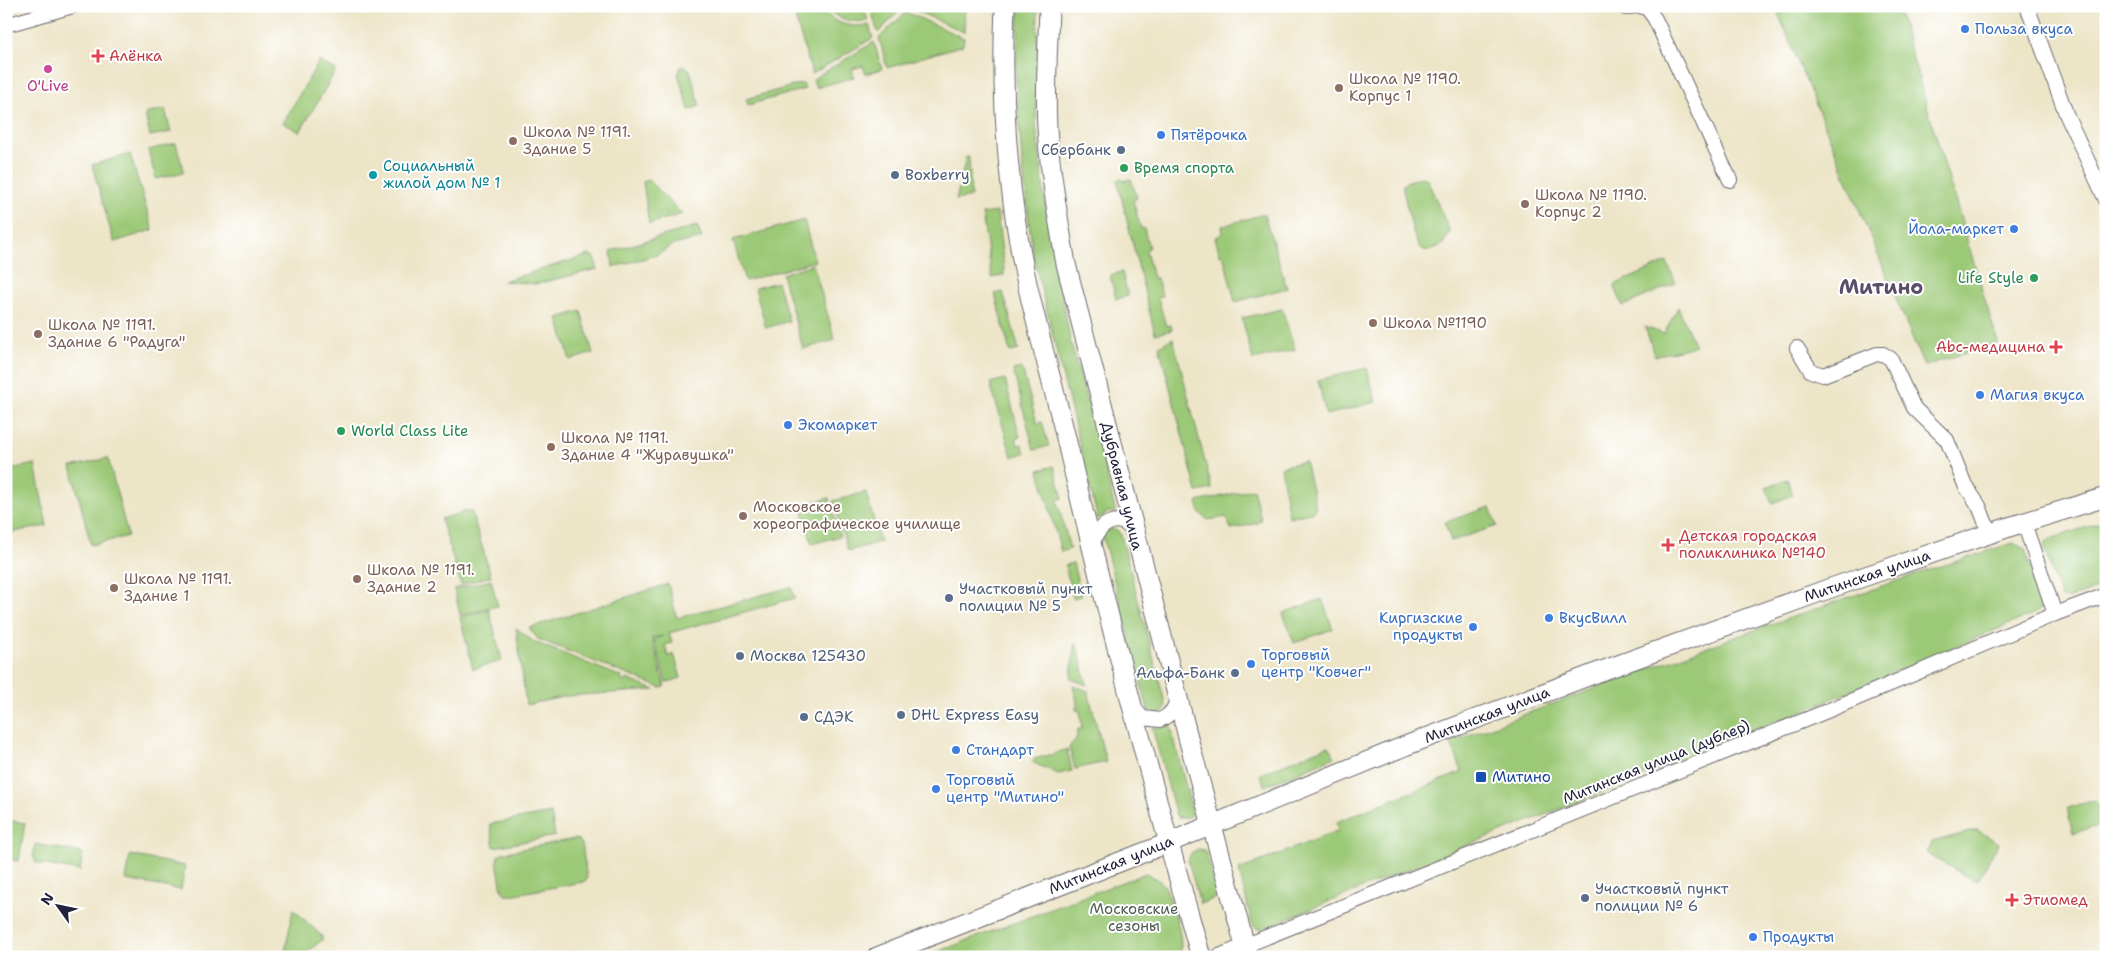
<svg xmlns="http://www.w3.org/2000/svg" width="2112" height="963" viewBox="0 0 2112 963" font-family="'Shantell Sans',sans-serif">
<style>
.green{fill:#9cc977;stroke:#5f7659}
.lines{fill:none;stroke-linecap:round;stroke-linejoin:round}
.minor-casing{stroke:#69666c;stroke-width:16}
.secondary-casing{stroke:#69666c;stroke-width:21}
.minor{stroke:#fff;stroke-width:14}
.secondary{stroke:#fff;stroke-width:19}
.shop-dot{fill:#3f7fe0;stroke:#fff;stroke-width:2}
.health-dot{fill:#e0444e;stroke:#fff;stroke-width:2}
.hotel-dot{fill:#d1479c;stroke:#fff;stroke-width:2}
.education-dot{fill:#8d6e63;stroke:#fff;stroke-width:2}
.service-dot{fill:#5c6f8a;stroke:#fff;stroke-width:2}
.leisure-dot{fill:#2e9e5b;stroke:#fff;stroke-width:2}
.culture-dot{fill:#0f9aa8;stroke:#fff;stroke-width:2}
.transit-dot{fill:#1a4fb4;stroke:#fff;stroke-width:2}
.labels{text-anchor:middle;stroke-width:4;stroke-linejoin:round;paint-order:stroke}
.shop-label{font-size:15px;fill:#366cbe;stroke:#fff;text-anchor:start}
.health-label{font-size:15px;fill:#be3a42;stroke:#fff;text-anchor:start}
.education-label{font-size:15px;fill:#785e54;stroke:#fff;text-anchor:start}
.hotel-label{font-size:15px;fill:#b23c85;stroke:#fff}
.service-label{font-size:15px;fill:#4e5e75;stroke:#fff;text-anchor:start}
.culture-label{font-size:15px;fill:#0d838f;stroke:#fff;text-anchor:start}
.leisure-label{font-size:15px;fill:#27864d;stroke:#fff;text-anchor:start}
.street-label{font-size:15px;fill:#22223b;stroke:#fff}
.transit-label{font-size:15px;fill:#164399;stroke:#fff;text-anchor:start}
.park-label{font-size:15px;fill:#4d5c50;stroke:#fff}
.district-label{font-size:20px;font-weight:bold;fill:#5a4d68;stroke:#fff}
</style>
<rect width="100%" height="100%" fill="#fff"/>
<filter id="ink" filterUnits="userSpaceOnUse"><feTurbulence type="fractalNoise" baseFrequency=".02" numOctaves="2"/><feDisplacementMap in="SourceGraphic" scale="10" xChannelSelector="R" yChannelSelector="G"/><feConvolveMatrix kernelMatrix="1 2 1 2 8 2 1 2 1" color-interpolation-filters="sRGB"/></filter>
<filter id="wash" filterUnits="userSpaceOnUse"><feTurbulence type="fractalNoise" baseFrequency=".0096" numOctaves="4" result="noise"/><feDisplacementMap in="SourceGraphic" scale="20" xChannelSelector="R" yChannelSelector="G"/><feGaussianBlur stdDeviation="1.12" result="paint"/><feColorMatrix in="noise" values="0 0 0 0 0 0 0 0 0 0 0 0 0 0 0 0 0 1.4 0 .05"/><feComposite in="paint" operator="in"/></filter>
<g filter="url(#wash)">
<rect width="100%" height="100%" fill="#ede5c8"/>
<g class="green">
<path d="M816 6H820C832 24 849 28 869 25L873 38 812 74 795 17Z"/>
<path d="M825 6H864L868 21C850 23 837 20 825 6Z"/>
<polygon points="870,6 892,6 900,10 878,33"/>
<polygon points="913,6 965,6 964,32 912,9"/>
<polygon points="1019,6 1038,6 1036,125 1046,209 1071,344 1097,435 1116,513 1108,512 1098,520 1033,255 1022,163 1016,78"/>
<polygon points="1775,6 1897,6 1998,343 1924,366"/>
<polygon points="906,12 964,38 963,45 887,68 879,38"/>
<polygon points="874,42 882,69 866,74 863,66 852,69 854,77 816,88 813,79"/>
<polygon points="319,61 336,70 300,132 283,123"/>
<polygon points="685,66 690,70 700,106 689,110 678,74 681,67"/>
<polygon points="803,83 805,89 748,105 746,99"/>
<polygon points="165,109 171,132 150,136 145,114"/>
<polygon points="176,143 184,172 156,179 148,150"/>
<polygon points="130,154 153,230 114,242 92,165"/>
<polygon points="969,156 971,197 956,200 966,157"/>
<polygon points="1422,177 1427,179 1450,232 1442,245 1428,251 1421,249 1415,239 1403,190 1403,185 1408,181"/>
<polygon points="1121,178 1123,181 1131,179 1137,198 1133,200 1141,229 1144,228 1149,248 1146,250 1153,278 1157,278 1162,296 1158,298 1166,326 1171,325 1172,330 1155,334 1117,180"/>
<polygon points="648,180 682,214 649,224 643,182"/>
<polygon points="997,212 1004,269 1004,275 992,278 982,214"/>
<polygon points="1264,214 1287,288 1235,302 1223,254 1220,255 1215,238 1223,233 1222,226"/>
<polygon points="804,220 815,261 745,281 733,240"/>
<polygon points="697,226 702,238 673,245 657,255 613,267 611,251"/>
<polygon points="589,255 594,257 598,269 536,284 503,281"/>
<polygon points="1667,262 1676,283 1623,306 1614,285"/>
<polygon points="813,264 835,340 803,349 782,274"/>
<polygon points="1122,272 1128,296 1116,299 1110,275"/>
<polygon points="777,282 789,321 766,328 755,288"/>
<polygon points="1003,292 1019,350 1010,352 995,294"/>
<polygon points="1678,307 1695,346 1655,356 1645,327 1664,334"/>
<polygon points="1282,309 1295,350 1253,360 1242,318"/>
<polygon points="581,311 593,353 570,360 558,318"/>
<polygon points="1173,338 1212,489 1197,492 1159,346"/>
<polygon points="1022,368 1037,423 1042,422 1049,446 1034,450 1013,370"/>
<polygon points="1367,368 1376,402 1326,415 1318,380"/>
<polygon points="1005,379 1020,437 1016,438 1018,445 1022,444 1025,453 1012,457 990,383"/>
<polygon points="108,458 128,536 91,545 71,467"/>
<polygon points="1305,461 1316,507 1312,513 1289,517 1281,467"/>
<polygon points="35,464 47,526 8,533 6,470"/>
<polygon points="1054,466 1063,498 1057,500 1070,549 1061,552 1039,470"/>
<polygon points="1787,479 1793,495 1772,503 1766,487"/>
<polygon points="1253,489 1261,519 1258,523 1231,529 1226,517 1208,520 1200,513 1197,502"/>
<polygon points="866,492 880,542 848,551 833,501"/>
<polygon points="829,498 840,536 812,544 801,506"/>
<polygon points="1490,507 1497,526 1451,541 1445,522"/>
<polygon points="471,510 491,576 461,585 441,519"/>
<polygon points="2106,521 2106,585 2068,599 2061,598 2044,548 2045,544 2053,538"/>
<polygon points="1111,529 1117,530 1121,535 1166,706 1164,711 1159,713 1151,713 1148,710 1103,538 1105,532"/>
<path d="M2013 543 2025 549 2041 603 2040 609 2036 613 1717 747 1463 847 1262 929 1256 928 1252 924 1239 870 1339 830 1336 822 1462 772 1451 742C1637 672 1823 603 2013 543Z"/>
<polygon points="1073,563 1081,596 1073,598 1065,565"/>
<polygon points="491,580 498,606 460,615 454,589"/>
<polygon points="668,584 677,618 791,587 795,598 669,633 672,643 665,645 668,656 674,654 681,678 666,683 654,639 663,636 652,638 665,687 661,688 538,639 529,628"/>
<polygon points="1322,599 1333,629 1294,643 1283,613"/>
<polygon points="489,609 502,661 473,669 460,617"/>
<polygon points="516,628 534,642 622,677 621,680 625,682 627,679 655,690 567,696 526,705"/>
<polygon points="1074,645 1077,645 1087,685 1071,679"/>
<polygon points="1073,685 1088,691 1106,762 1075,769 1069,747 1076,739 1078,729 1082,729 1080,711 1076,710 1077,702"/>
<polygon points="1170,723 1192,811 1191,815 1186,818 1178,817 1176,815 1152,727 1162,728"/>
<polygon points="1328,746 1335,757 1265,786 1260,774"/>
<polygon points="1067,749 1072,771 1058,774 1032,762 1034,759 1053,754"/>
<polygon points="2096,800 2102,825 2073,833 2067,808"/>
<polygon points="551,813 555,836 494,847 490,824"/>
<polygon points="6,820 25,823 19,861 6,859"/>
<polygon points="1977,830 1999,843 1976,882 1926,853 1932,842"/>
<polygon points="574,839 579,840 582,844 587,879 583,882 510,895 505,894 502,890 497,861 498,856 502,853"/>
<polygon points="35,844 83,853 80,871 36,863 33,855"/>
<polygon points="1198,849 1204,850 1206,853 1218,897 1200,904 1188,861 1191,853"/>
<polygon points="130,855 185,866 181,890 126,880"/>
<path d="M1146 873 1159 880 1165 886C1172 904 1186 939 1179 957H924Z"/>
<polygon points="293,909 322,936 322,940 301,957 284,957"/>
</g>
</g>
<g filter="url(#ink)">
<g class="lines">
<g class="minor-casing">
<g id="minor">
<polyline points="1625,6 1626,8 1636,6"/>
<polyline points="1640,6 1647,8 1655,19 1730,180"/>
<polyline points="2027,6 2067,116 2106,200"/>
<polyline points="6,25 73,6"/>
<polyline points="1797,348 1811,371 1823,375 1877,354 1883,354 1891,359 1914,408 1947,440 1965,485 1979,506 1990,534"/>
<polyline points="2024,523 2055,614"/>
<path d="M1092 548C1095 522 1125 509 1135 537"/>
<path d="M1132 706 1143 718 1160 720C1171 715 1177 707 1177 695"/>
<polyline points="1217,957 1827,711 2055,614 2106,595"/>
</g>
</g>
<g class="secondary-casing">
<g id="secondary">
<path d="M1005 6C1001 96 1007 186 1025 274 1038 335 1056 394 1070 455 1109 623 1153 790 1201 957"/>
<path d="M1049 6C1048 47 1045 87 1047 128 1050 173 1058 219 1066 264L1190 745 1248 957"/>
<polyline points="877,957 1168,843 1405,746 1596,673 1828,589 2009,527 2106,497"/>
</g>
</g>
<use href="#minor" class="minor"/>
<use href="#secondary" class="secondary"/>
</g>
</g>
<g class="shop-dot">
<circle cx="1965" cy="29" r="5"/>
<circle cx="1161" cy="135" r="5"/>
<circle cx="2014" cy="229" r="5"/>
<circle cx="1980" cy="395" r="5"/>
<circle cx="788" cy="425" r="5"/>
<circle cx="1549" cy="618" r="5"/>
<circle cx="1473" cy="627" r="5"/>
<circle cx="1251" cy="664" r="5"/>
<circle cx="956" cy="750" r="5"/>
<circle cx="936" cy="789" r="5"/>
<circle cx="1753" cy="937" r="5"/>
</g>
<g class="health-dot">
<path d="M95.5 48.5h5v5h5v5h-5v5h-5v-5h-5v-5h5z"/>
<path d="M2053.5 339.5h5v5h5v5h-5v5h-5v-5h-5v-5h5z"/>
<path d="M1665.5 537.5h5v5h5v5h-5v5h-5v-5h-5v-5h5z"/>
<path d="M2009.5 892.5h5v5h5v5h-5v5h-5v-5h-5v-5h5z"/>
</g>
<circle class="hotel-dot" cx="48" cy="69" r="5"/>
<g class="education-dot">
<circle cx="1339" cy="88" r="5"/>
<circle cx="513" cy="141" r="5"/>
<circle cx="1525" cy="204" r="5"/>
<circle cx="1373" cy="323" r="5"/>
<circle cx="38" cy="334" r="5"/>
<circle cx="551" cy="447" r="5"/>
<circle cx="743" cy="516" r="5"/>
<circle cx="357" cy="579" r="5"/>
<circle cx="114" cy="588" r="5"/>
</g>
<g class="service-dot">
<circle cx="1121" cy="150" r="5"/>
<circle cx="895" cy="175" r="5"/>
<circle cx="949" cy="598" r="5"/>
<circle cx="740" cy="656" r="5"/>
<circle cx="1235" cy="673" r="5"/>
<circle cx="901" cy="715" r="5"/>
<circle cx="804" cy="717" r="5"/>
<circle cx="1585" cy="898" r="5"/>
</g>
<g class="leisure-dot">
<circle cx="1124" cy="168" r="5"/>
<circle cx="2034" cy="278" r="5"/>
<circle cx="341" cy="431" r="5"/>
</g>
<circle class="culture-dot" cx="373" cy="175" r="5"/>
<rect class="transit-dot" x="1475" y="771" width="12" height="12" rx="2.5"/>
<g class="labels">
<g class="shop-label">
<text x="1975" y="34">Польза вкуса</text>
<text x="1171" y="140">Пятёрочка</text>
<text x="2004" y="234" text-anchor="end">Йола-маркет</text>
<text x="1990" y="400">Магия вкуса</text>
<text x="798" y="430">Экомаркет</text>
<text x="1463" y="623" text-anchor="end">Киргизские<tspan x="1463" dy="17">продукты</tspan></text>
<text x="1559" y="623">ВкусВилл</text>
<text x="1261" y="660">Торговый<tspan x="1261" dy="17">центр "Ковчег"</tspan></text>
<text x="966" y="755">Стандарт</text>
<text x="946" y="785">Торговый<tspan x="946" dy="17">центр "Митино"</tspan></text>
<text x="1763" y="942">Продукты</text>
</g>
<g class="health-label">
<text x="109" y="61">Алёнка</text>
<text x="2045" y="352" text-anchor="end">Abc-медицина</text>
<text x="1679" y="541">Детская городская<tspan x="1679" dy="17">поликлиника №140</tspan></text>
<text x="2023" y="905">Этиомед</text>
</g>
<g class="education-label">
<text x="1349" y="84">Школа № 1190.<tspan x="1349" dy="17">Корпус 1</tspan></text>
<text x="523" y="137">Школа № 1191.<tspan x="523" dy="17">Здание 5</tspan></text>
<text x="1535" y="200">Школа № 1190.<tspan x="1535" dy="17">Корпус 2</tspan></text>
<text x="1383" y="328">Школа №1190</text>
<text x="48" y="330">Школа № 1191.<tspan x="48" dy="17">Здание 6 "Радуга"</tspan></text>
<text x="561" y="443">Школа № 1191.<tspan x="561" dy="17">Здание 4 "Журавушка"</tspan></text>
<text x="753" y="512">Московское<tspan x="753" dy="17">хореографическое училище</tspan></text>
<text x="367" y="575">Школа № 1191.<tspan x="367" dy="17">Здание 2</tspan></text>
<text x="124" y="584">Школа № 1191.<tspan x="124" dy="17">Здание 1</tspan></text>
</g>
<g class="hotel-label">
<text x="48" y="91">O'Live</text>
</g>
<g class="service-label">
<text x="1111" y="155" text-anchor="end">Сбербанк</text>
<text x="905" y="180">Boxberry</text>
<text x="959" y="594">Участковый пункт<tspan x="959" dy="17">полиции № 5</tspan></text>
<text x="750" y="661">Москва 125430</text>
<text x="1225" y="678" text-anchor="end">Альфа-Банк</text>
<text x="911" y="720">DHL Express Easy</text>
<text x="814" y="722">СДЭК</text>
<text x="1595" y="894">Участковый пункт<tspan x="1595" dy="17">полиции № 6</tspan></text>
</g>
<g class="culture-label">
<text x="383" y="171">Социальный<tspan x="383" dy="17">жилой дом № 1</tspan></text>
</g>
<g class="leisure-label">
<text x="1134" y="173">Время спорта</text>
<text x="2024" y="283" text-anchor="end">Life Style</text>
<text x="351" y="436">World Class Lite</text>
</g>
<g class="street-label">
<text transform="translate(1122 486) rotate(76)" y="5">Дубравная улица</text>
<text transform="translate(1867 576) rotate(-19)" y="5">Митинская улица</text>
<text transform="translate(1487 715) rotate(-21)" y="5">Митинская улица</text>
<text transform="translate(1656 762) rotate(-22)" y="5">Митинская улица (дублер)</text>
<text transform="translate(1111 865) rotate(-22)" y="5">Митинская улица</text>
</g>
<g class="transit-label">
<text x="1492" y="782">Митино</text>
</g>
<g class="park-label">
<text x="1134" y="914">Московские<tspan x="1134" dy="17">сезоны</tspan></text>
</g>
<g class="district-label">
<text x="1881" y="294">Митино</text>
</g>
</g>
<rect width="2112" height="963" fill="none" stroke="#fff" stroke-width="25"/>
<g transform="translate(58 906) rotate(303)" stroke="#ffffff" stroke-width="4" paint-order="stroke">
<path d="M0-4L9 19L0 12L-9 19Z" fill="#22223b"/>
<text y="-8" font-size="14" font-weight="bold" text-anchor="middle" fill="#22223b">N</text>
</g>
</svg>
